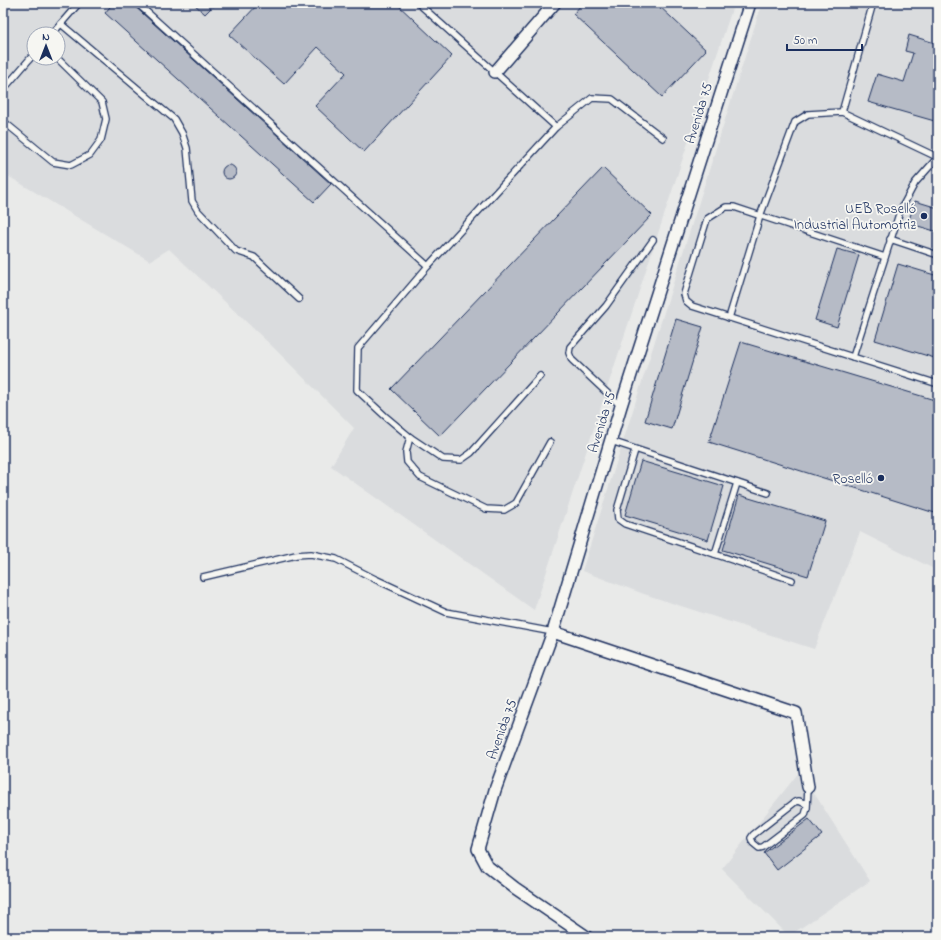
<svg xmlns="http://www.w3.org/2000/svg" width="941" height="940" viewBox="0 0 941 940" font-family="'Indie Flower',sans-serif">
<style>
.built{fill:#dadcde;fill-rule:evenodd}
.building{fill:#b6bbc6;stroke:#1b2f5e}
.lines{fill:none;stroke-linecap:round;stroke-linejoin:round}
.service-casing{stroke:#1b2f5e;stroke-width:8}
.minor-casing{stroke:#1b2f5e;stroke-width:14}
.service{stroke:#f6f6f2;stroke-width:5.5}
.minor{stroke:#f6f6f2;stroke-width:11}
.poi-dot{fill:#1b2f5e;stroke:#f6f6f2;stroke-width:1.5}
.labels{text-anchor:middle;stroke-width:3.5;stroke-linejoin:round;paint-order:stroke}
.street-label{font-size:14px;fill:#1b2f5e;stroke:#f6f6f2}
.poi-label{font-size:14px;fill:#1b2f5e;stroke:#f6f6f2;text-anchor:end}
</style>
<rect width="100%" height="100%" fill="#e9eae9"/>
<filter id="ink" filterUnits="userSpaceOnUse"><feTurbulence type="fractalNoise" baseFrequency=".025" numOctaves="2"/><feDisplacementMap in="SourceGraphic" scale="8" xChannelSelector="R" yChannelSelector="G"/><feConvolveMatrix kernelMatrix="1 2 1 2 8 2 1 2 1" color-interpolation-filters="sRGB"/></filter>
<g filter="url(#ink)">
<g class="built">
<path d="M3 3H734L534 610 331 466 354 428 273 347 169 249 150 261 3 173ZM34 34H58V58H34Z"/>
<polygon points="762,3 938,3 938,571 860,532 814,649 644,594 582,571"/>
<polygon points="800,771 870,881 789,936 722,869"/>
</g>
<g class="building">
<polygon points="113,3 131,3 331,184 314,202 105,13"/>
<polygon points="193,3 216,3 205,14"/>
<polygon points="259,3 396,3 452,56 364,152 315,106 346,73 318,47 284,84 229,35"/>
<polygon points="583,3 656,3 706,50 662,97 573,14"/>
<polygon points="909,35 938,44 938,122 868,102 877,74 904,82 913,53 905,51"/>
<circle cx="229" cy="172" r="7"/>
<polygon points="603,168 652,215 440,436 391,389"/>
<polygon points="915,201 938,208 938,232 908,223"/>
<polygon points="837,249 859,255 837,327 815,320"/>
<polygon points="898,264 938,276 938,359 875,340"/>
<polygon points="676,319 703,327 672,429 645,421"/>
<polygon points="741,342 938,401 938,514 709,442"/>
<polygon points="641,461 724,486 708,540 625,515"/>
<polygon points="739,495 825,521 808,576 723,550"/>
<polygon points="809,819 822,835 777,870 764,853"/>
</g>
<g class="lines">
<g class="service-casing">
<g id="service">
<polyline points="137,3 428,266 556,127 418,3"/>
<polyline points="61,24 174,119 182,133 187,148 192,201 198,211 236,251 254,257 299,299"/>
<polyline points="52,34 79,3"/>
<polyline points="3,90 34,54"/>
<polyline points="842,112 873,3"/>
<polyline points="3,121 53,162 71,165 90,155 101,140 106,119 102,102 57,58"/>
<polyline points="556,127 592,98 612,99 663,138"/>
<polyline points="890,239 938,255"/>
<polyline points="885,257 734,207 726,207 707,219 684,294 686,301 692,306 938,384"/>
<polyline points="428,266 358,348 357,390 385,416 410,437 443,459 461,460 471,453 540,376"/>
<polyline points="729,318 760,216 795,122 808,114 842,112 937,157"/>
<polyline points="853,357 900,211 915,183 938,157"/>
<polyline points="621,406 572,360 569,353 570,347 606,306 653,240"/>
<polyline points="410,437 406,452 407,462 420,477 486,509 504,510 516,503 550,442"/>
<polyline points="611,441 768,493"/>
<polyline points="635,450 617,510 618,519 625,524 792,580"/>
<polyline points="715,554 737,483"/>
<polyline points="203,577 296,555 311,554 336,559 375,579 446,612 553,632"/>
<polyline points="806,804 799,801 795,802 753,835 751,838 753,843 759,848 763,847 805,815 807,808 808,787"/>
</g>
</g>
<g class="minor-casing">
<g id="minor">
<polyline points="495,72 555,3"/>
<polyline points="553,632 796,713 808,787"/>
<polyline points="587,937 515,888 487,866 478,849 495,790 553,632 621,406 750,3"/>
</g>
</g>
<use href="#service" class="service"/>
<use href="#minor" class="minor"/>
</g>
</g>
<g class="poi-dot">
<circle cx="924" cy="216" r="4"/>
<circle cx="881" cy="478" r="4"/>
</g>
<g class="labels">
<g class="street-label">
<text transform="translate(698 113) rotate(-73)" y="5">Avenida 75</text>
<text transform="translate(601 422) rotate(-73)" y="5">Avenida 75</text>
<text transform="translate(501 729) rotate(-70)" y="5">Avenida 75</text>
</g>
<g class="poi-label">
<text x="916" y="213">UEB Roselló<tspan x="916" dy="16">Industrial Automotriz</tspan></text>
<text x="873" y="483">Roselló</text>
</g>
</g>
<rect width="941" height="940" fill="none" stroke="#f6f6f2" stroke-width="16"/>
<rect x="8" y="8" width="925" height="924" fill="none" stroke="#1b2f5e" stroke-width="1.5" filter="url(#ink)"/>
<g transform="translate(46 46)"><circle r="19" fill="#f6f6f2" stroke="#9ea6b7"/>
<path d="M0-3L7 15L0 10L-7 15Z" fill="#1b2f5e"/>
<text y="-6" font-size="11" font-weight="bold" text-anchor="middle" fill="#1b2f5e">N</text>
</g>
<path d="M787 44v6h75v-6" fill="none" stroke="#1b2f5e" stroke-width="2"/>
<text x="793" y="44" font-size="12" fill="#1b2f5e" stroke="#f6f6f2" stroke-width="3" paint-order="stroke">50 m</text>
</svg>
